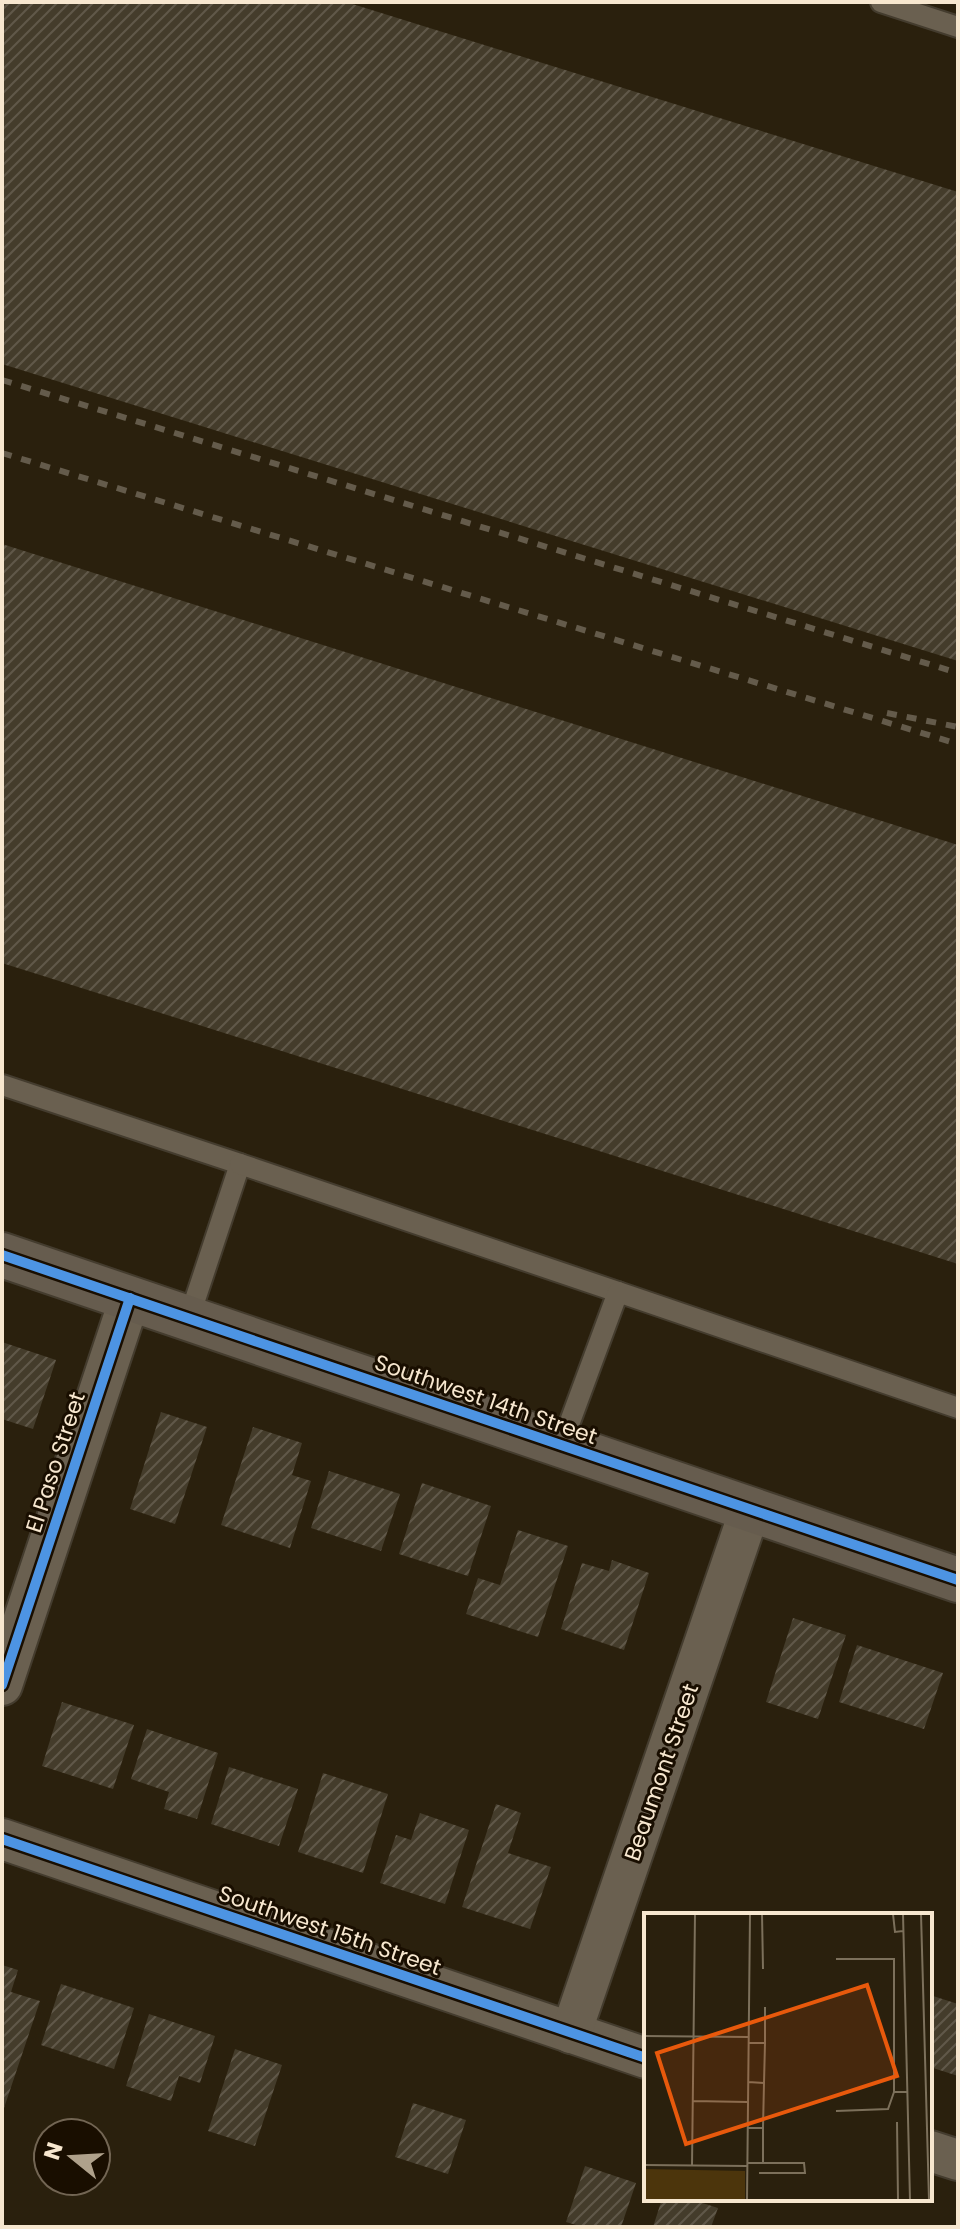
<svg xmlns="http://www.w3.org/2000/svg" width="960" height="2229" viewBox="0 0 960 2229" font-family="Poppins,sans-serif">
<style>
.building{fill:url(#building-hatch)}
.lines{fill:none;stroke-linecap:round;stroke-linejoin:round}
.lane-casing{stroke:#443c2e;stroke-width:24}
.street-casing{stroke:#443c2e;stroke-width:44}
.secondary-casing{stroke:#443c2e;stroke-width:48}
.lane{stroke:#6a6050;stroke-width:20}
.street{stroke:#6a6050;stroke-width:40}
.secondary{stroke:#665c4e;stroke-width:44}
.rail{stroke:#645b4b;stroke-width:6;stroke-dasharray:10 10;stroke-linecap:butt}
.cycleway-casing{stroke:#190e00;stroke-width:15}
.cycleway{stroke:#4d94e3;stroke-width:10}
.labels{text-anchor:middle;stroke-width:6;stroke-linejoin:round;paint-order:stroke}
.street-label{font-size:22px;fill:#f7e7cf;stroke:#190e00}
.inset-road{fill:none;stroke:#7c705b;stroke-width:2}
.view{fill:#e8590c;fill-opacity:0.15;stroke:#e8590c;stroke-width:4}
.inset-edge{fill:none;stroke:#f7e7cf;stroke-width:4}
</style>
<defs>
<pattern id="building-hatch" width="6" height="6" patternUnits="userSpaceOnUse" patternTransform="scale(2)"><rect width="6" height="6" fill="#443c2b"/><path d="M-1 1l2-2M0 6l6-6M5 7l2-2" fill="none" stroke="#605849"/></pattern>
</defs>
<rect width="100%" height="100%" fill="#2a200d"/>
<g class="building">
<polygon points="2,2 346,2 958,192 958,661 2,364"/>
<polygon points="2,544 958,845 958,1264 2,963"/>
<polygon points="2,1342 56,1360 33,1429 2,1419"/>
<polygon points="161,1412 207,1427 175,1524 130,1509"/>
<polygon points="253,1427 302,1443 292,1475 311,1481 290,1548 221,1525"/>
<polygon points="329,1471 400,1494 381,1551 311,1528"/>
<polygon points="422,1483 491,1506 468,1576 399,1554"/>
<polygon points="518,1530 568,1546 538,1637 466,1614 478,1578 500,1585"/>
<polygon points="612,1560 649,1573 624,1650 561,1629 582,1563 609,1571"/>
<polygon points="793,1618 846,1635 818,1719 766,1702"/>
<polygon points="857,1645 943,1673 924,1729 839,1702"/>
<polygon points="62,1702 134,1725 113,1789 42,1766"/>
<polygon points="147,1729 218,1753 197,1819 164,1809 169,1792 131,1779"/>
<polygon points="229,1767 298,1789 279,1846 211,1824"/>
<polygon points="323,1773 388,1794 363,1873 298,1852"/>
<polygon points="496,1804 521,1813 508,1853 551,1867 530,1929 462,1907"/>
<polygon points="420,1813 469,1830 445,1904 380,1883 396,1835 411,1840"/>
<polygon points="2,1965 18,1970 11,1992 40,2001 3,2111"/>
<polygon points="61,1984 134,2008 114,2069 41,2045"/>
<polygon points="930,1995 958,2004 958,2076 930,2067"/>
<polygon points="149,2014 215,2036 200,2083 179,2076 171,2101 126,2086"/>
<polygon points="235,2049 282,2065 255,2146 208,2131"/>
<polygon points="413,2103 466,2120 448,2174 395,2157"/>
<polygon points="585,2166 636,2183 621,2227 583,2227 566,2222"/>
<polygon points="662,2199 690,2199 718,2208 711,2227 653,2227"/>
</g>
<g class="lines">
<g class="lane-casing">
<g id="lane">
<polyline points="881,2 958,27"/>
<polyline points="2,1085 240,1164 189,1318"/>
<polyline points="240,1164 618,1292"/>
<polyline points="561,1446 618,1292 958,1408"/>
</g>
</g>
<g class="street-casing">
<g id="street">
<polyline points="2,1685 130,1298"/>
<polyline points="2,1839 646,2058"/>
<polyline points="571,2033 750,1510"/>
<polyline points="930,2151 958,2160"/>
</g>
</g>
<g class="secondary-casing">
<polyline id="secondary" points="2,1255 958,1580"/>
</g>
<use href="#lane" class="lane"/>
<use href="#street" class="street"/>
<use href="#secondary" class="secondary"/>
<g class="rail">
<polyline points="2,380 958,673"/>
<polyline points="2,453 958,744"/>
<polyline points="887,713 958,727"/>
</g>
<g class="cycleway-casing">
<g id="cycleway">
<polyline points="2,1255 958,1580"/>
<polyline points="2,1685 130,1298"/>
<polyline points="2,1839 646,2058"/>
</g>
</g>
<use href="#cycleway" class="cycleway"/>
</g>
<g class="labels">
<g class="street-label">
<text transform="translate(486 1399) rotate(19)" y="8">Southwest 14th Street</text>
<text transform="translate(55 1462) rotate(-72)" y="8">El Paso Street</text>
<text transform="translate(661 1772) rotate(-71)" y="8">Beaumont Street</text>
<text transform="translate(330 1930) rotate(19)" y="8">Southwest 15th Street</text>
</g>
</g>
<g transform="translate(644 1913)">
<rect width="288" height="288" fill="#2a200d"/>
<path d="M0 256 101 258V287H0Z" fill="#4c350c"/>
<path class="inset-road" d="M118 1 119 56M249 1 251 19 259 18M259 1 266 287M277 1 285 287M192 46H250V179H264M0 123 105 124M104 130H121V94M104 169 120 170 119 215M120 170 121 130M49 188 103 189M192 198 244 196 250 179M253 209 254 287M103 215H119V250M103 250H160L161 260H115M0 252 103 253M48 253 51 1M103 287 106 1"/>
<path class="view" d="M223 72 253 163 42 231 13 140Z"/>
<rect width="288" height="288" class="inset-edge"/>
</g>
<rect width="960" height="2229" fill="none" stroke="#f7e7cf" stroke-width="8"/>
<g transform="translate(72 2157) rotate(288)"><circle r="38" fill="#190e00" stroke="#726553" stroke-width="2"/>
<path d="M0-6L14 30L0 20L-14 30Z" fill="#afa18b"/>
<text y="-12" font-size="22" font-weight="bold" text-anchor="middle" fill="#f7e7cf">N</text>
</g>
</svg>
